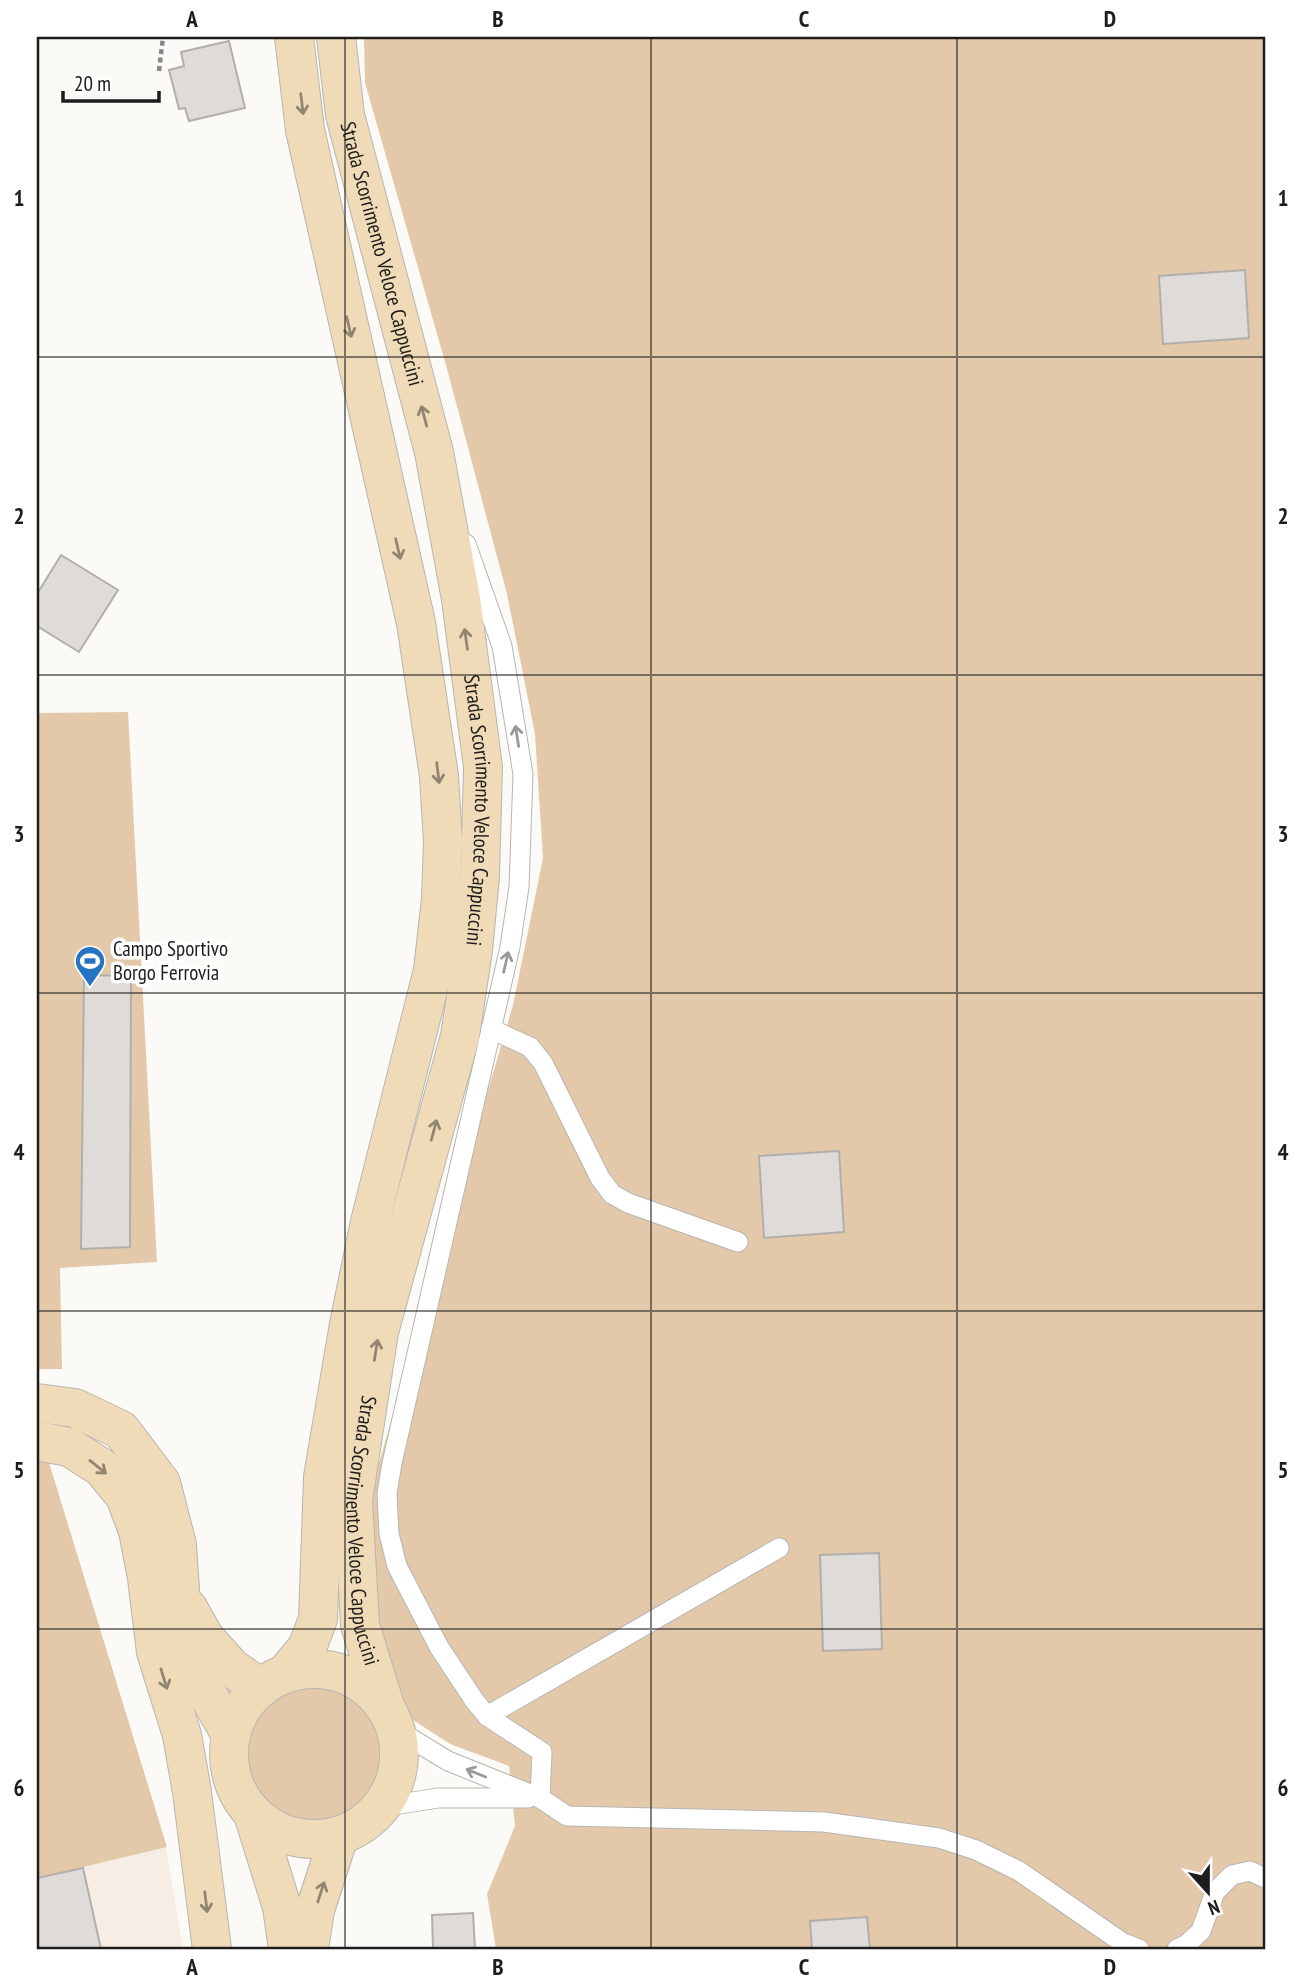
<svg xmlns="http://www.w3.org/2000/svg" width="1302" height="1986" viewBox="0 0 1302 1986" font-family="'PT Sans Narrow',sans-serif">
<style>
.built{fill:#f6eee5}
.green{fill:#e3c9aa}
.building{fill:#dedbd8;stroke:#b1afac;stroke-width:2}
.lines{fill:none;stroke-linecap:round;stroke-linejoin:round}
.lane-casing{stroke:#b7b5b2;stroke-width:21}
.secondary-casing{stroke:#b7b5b2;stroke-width:40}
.path{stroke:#898886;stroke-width:4.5;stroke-dasharray:5 3.5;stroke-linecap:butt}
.lane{stroke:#fff;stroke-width:19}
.secondary{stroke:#f0dbb8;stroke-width:38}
.oneway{stroke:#928672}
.oneway2{stroke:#9a9999}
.grid{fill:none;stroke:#1e1d1c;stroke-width:2;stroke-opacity:0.55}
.labels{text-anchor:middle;stroke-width:7;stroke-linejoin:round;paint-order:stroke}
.street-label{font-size:21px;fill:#1e1d1c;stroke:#fff}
.poi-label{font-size:21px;fill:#1e1d1c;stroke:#fff;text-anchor:start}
.neatline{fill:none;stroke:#1e1d1c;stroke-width:2.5}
.grid-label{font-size:23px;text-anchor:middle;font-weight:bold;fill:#1e1d1c}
</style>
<rect width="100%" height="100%" fill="#fcfaf7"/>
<polygon class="built" points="37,1457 166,1847 183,1949 37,1949"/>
<g class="green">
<polygon points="364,37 1265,37 1265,1949 496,1949 487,1894 515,1826 509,1766 450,1744 413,1720 387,1669 369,1609 369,1497 513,1005 543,858 535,734 507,594 446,365 365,83"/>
<polygon points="128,712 157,1262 60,1268 62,1369 37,1369 37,713"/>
<polygon points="47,1456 167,1847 37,1878 37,1457"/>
<circle cx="315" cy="1753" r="67"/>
</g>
<g class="building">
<polygon points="229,41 245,108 189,121 185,108 179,109 169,70 184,66 181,52"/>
<polygon points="1245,270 1249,338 1163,344 1159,276"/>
<polygon points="61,555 118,590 79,652 37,626 37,594"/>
<polygon points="84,975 131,976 130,1247 81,1249"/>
<polygon points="839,1151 844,1232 764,1238 759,1156"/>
<polygon points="879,1553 882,1649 823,1651 820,1555"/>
<polygon points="83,1868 101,1949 37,1949 37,1878"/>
<polygon points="473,1913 475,1949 433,1949 432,1915"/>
<polygon points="867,1917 870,1949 812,1949 810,1921"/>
</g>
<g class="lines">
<g class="lane-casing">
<g id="lane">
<polyline points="466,544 502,646 523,774 519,887 510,947 392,1463 387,1493 389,1534 397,1566 439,1647 474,1700 487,1716 542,1752 540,1798"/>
<polyline points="491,1029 530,1047 543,1063 600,1178 612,1194 628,1203 738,1242"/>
<polyline points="487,1716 779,1548"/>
<polyline points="397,1730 448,1761 540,1798 567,1816 824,1822 939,1838 976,1850 1019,1871 1123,1943 1139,1949"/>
<polyline points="381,1807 438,1798 528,1798"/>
<polyline points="1177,1949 1186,1945 1201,1931 1215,1892 1232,1875 1250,1871 1265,1878"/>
</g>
</g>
<g class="secondary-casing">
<g id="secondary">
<path id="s1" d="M336 37 345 115 434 452 461 599 483 767 480 876 473 950 460 1036 379 1332 353 1500 360 1625 385 1706"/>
<polyline points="37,1403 75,1408 121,1430 161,1483 177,1545 183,1634 196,1674 231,1735"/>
<polyline points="37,1441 69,1447 102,1468 125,1496 138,1531 147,1578 156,1652 182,1735 192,1792 212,1949"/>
<polyline points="188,1608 205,1638 232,1668 261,1688"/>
<circle cx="314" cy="1754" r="85"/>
<polyline points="285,1674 307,1648 318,1619 323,1477 349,1324 370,1222 433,970 441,899 443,841 439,776 416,623 305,130 294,37"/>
<polyline points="253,1814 282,1907 288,1949"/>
<polyline points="309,1949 315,1910 339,1836"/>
</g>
</g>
<polyline class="path" points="159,71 163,37"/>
<use href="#lane" class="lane"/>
<use href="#secondary" class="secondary"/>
</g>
<defs><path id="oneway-shaft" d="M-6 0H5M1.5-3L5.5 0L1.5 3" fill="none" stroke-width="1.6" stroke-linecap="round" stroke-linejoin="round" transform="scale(1.75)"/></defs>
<g class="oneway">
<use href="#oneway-shaft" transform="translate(302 104) rotate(83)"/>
<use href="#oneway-shaft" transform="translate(349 327) rotate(77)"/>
<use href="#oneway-shaft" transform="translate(424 416) rotate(-105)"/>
<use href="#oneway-shaft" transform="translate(398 549) rotate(77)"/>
<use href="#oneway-shaft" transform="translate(466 639) rotate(-98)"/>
<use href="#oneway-shaft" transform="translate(438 773) rotate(83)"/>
<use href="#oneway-shaft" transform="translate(434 1130) rotate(-75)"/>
<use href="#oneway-shaft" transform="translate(376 1350) rotate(-81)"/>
<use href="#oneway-shaft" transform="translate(98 1467) rotate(39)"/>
<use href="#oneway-shaft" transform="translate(164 1679) rotate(73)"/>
<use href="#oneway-shaft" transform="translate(321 1892) rotate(-72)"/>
<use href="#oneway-shaft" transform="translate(206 1902) rotate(83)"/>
</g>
<g class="oneway2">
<use href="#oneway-shaft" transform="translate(517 736) rotate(-99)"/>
<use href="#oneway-shaft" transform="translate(506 962) rotate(-77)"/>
<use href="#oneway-shaft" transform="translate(476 1773) rotate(-158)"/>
</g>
<path class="grid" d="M345 37V1949M651 37V1949M957 37V1949M37 357H1265M37 675H1265M37 993H1265M37 1311H1265M37 1629H1265"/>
<defs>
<g id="stadium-pin" transform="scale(1.575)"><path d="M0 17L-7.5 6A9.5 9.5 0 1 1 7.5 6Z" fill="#2474c3" stroke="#fff"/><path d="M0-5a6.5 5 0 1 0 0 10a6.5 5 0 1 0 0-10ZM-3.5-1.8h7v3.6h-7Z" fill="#fff"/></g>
</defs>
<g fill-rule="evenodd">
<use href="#stadium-pin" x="90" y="961"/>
</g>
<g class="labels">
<g class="street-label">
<text dy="7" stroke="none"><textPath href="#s1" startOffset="222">Strada Scorrimento Veloce Cappuccini</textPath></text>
<text dy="7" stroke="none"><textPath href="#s1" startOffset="789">Strada Scorrimento Veloce Cappuccini</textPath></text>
<text dy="7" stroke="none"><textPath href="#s1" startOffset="1524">Strada Scorrimento Veloce Cappuccini</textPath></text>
</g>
<g class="poi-label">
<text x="113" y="956">Campo Sportivo<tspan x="113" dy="24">Borgo Ferrovia</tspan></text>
</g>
</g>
<rect width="1302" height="1986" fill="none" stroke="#ffffff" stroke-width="77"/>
<g transform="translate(1208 1892) rotate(159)" stroke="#ffffff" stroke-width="5" paint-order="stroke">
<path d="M0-5L12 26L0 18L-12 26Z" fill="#1e1d1c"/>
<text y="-10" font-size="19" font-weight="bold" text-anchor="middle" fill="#1e1d1c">N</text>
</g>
<path d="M63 91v10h96v-10" fill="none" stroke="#1e1d1c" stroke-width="3.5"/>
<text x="74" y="91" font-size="21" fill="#1e1d1c" stroke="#ffffff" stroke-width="5" paint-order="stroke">20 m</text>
<rect x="38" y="38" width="1226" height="1910" class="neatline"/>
<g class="grid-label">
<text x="192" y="27">A</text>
<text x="498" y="27">B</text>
<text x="804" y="27">C</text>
<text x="1110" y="27">D</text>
<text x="19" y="206">1</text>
<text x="1283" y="206">1</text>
<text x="19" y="524">2</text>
<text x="1283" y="524">2</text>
<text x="19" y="842">3</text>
<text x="1283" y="842">3</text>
<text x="19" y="1160">4</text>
<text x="1283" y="1160">4</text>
<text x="19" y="1478">5</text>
<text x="1283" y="1478">5</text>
<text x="19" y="1796">6</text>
<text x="1283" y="1796">6</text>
<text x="192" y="1975">A</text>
<text x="498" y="1975">B</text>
<text x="804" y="1975">C</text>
<text x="1110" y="1975">D</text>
</g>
</svg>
